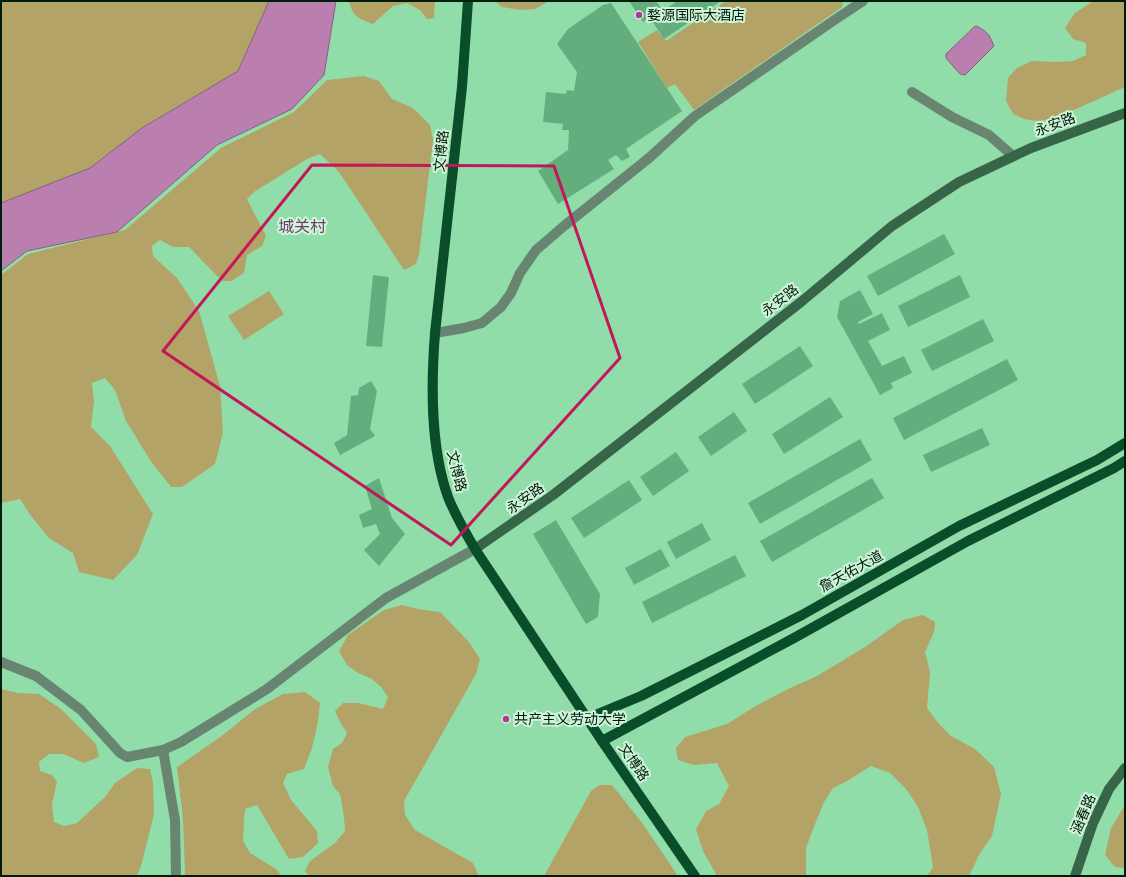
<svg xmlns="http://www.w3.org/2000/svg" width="1126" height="877" viewBox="0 0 1126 877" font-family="'Sofia Sans Condensed','Noto Sans SC',sans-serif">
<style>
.green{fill:#b4a366}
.water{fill:#bb7faf;stroke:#83617e}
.building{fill:#64ae7e}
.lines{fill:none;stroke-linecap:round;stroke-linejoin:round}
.street{stroke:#688571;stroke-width:10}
.secondary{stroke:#376547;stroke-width:10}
.primary{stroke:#094d2a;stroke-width:10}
.marked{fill:none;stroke:#c2185b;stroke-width:3;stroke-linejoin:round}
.poi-dot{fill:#aa3b99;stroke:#cff4da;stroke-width:1.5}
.labels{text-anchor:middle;stroke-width:4;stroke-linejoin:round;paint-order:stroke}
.poi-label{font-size:14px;fill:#001c0b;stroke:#cff4da;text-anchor:start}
.street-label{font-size:14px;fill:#001c0b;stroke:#cff4da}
.quarter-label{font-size:16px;fill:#733b69;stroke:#cff4da}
</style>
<rect width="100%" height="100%" fill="#91ddaa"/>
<g class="green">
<polygon points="1,1 269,1 238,71 142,128 90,168 1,203"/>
<path d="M349 1H435L434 18 427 19 420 10 407 3 393 6 373 24C359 19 352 16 349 1Z"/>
<polygon points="495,1 547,1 546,3 535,9 520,10 502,7"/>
<polygon points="726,1 843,1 842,7 694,110 675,84 667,88 638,42 657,30 666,41"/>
<polygon points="1093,1 1125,1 1125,87 1054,119 1036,121 1024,119 1013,114 1006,101 1008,78 1017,68 1032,61 1056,62 1073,61 1086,55 1086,43 1073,39 1065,28 1074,14"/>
<polygon points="364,76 379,81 392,99 413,108 430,125 433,140 419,255 416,264 404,270 339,172 320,154 307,159 254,192 247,199 266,236 262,246 247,255 244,273 231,281 222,281 189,247 173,247 160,240 152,246 153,256 177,278 199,311 220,386 223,433 215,464 182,487 171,487 150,460 126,421 115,390 105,378 92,383 94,401 91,427 110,446 153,514 137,555 113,580 79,572 73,553 49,538 31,516 20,499 1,503 1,275 28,254 125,230 221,148 294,112 327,80"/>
<polygon points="269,291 284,314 244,340 228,316"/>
<polygon points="402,605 418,609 440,612 469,642 480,659 476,674 404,801 405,815 415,830 473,863 479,876 309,876 305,871 310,861 335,843 345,831 344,817 340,794 333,786 328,767 333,749 342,743 347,733 339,720 335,711 343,703 358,703 383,709 388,697 381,687 372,679 358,673 347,665 339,651 348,635 384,610"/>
<polygon points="923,615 935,622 934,632 925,652 930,672 927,708 939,724 951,736 975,749 994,767 1001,794 992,836 980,853 969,876 927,876 933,867 927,830 918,807 907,790 890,773 871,766 847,781 833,788 824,802 815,824 806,848 806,876 717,876 703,851 696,829 706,811 719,804 729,786 717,763 694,765 678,760 676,748 685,737 727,724 754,707 788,689 817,676 865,647 903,620"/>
<polygon points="1,689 18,693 39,694 61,709 96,744 99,757 84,763 63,754 49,754 39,762 40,771 52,775 57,782 52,804 54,822 64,826 77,823 105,797 115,783 137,768 150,769 153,783 154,814 141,866 137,876 1,876"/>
<polygon points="305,692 320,703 318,722 312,748 304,769 287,774 283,783 291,800 317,831 318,843 303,857 289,859 257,805 245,809 244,821 243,841 250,853 276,869 282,876 185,876 183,819 177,767 223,735 255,709 283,694"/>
<polygon points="599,785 612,785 643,824 678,876 544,876 591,791"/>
<polygon points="1125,805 1125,868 1115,867 1105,855 1111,828"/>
</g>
<g class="water">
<polygon points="269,1 336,1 324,75 292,109 217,145 117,232 27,251 1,271 1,203 90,168 142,128 238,71"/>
<path d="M976 26C988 32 989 34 994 46L965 75 960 74 946 58V54L974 27Z"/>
</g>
<g class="building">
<polygon points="629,1 656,1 663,11 677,1 721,1 664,39 650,18 643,22"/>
<polygon points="611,3 682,111 626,149 630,157 622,161 616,155 608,160 614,169 558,204 538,171 568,150 569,130 562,130 563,124 543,122 546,92 566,94 567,90 574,91 577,72 557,44 568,29 603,5"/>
<polygon points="944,234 955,254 878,296 867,276"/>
<polygon points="373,275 389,277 382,347 366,346"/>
<polygon points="960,275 970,297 908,327 898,306"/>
<polygon points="860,290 873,314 858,322 859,324 882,313 890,330 868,341 882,366 904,356 912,373 891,383 893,388 880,395 837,317 840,301"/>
<polygon points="983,319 994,341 932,371 921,350"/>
<polygon points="800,346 813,366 755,404 742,384"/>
<polygon points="1007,359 1018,380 904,440 893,418"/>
<polygon points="371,381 377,391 370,429 375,436 340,455 334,443 347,435 351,396 358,395 359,388"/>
<polygon points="830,397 843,417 784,454 772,434"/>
<polygon points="734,412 747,431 711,456 698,437"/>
<polygon points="982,428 990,445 931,472 923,455"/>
<polygon points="860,439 872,460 760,524 748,503"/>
<polygon points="676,452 689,471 653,496 640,477"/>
<polygon points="379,478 392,518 405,534 379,566 364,550 380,534 376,524 363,528 359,515 372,509 365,486"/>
<polygon points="872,478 884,498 772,562 760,541"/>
<polygon points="629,480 642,500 584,538 571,518"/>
<polygon points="556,520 600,594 598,617 586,624 533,534"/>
<polygon points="702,523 711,540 676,559 667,542"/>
<polygon points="661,549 670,566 634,585 625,568"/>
<polygon points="735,555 746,576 652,623 642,602"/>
</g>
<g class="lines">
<g class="street">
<polyline points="912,92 952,117 989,135 1013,156"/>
<polyline points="435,333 464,328 482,323 501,307 511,293 520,273 536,250 564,226 649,158 695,116 833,21 863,1"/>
<polyline points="1,662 36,676 81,710 120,753 127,757 163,750 181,742 267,689 386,598 475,549"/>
<polyline points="163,750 175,820 176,876"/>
</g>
<g class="secondary">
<polyline points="475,549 553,495 801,302 892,226 959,182 1031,148 1125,113"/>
<polyline points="1075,876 1093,823 1109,789 1125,768"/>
</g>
<g class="primary">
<path d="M468 1 462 87 435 333C431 385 430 447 448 497 455 515 465 532 475 549L602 741 695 876"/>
<polyline points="588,718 641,696 802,615 959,526 1097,460 1125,443"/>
<polyline points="602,741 794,638 968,541 1114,468 1125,461"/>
</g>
</g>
<path class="marked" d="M312 165 554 166 620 358 451 545 163 351Z"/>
<g class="poi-dot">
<circle cx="639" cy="15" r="4"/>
<circle cx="506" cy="719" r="4"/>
</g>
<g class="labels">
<g class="poi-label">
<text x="647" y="20">婺源国际大酒店</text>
<text x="514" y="724">共产主义劳动大学</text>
</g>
<g class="street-label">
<text transform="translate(1055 124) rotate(-20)" y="5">永安路</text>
<text transform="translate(441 151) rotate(-84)" y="5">文博路</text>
<text transform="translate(780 300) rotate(-38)" y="5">永安路</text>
<text transform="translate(457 471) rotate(76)" y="5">文博路</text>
<text transform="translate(525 498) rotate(-35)" y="5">永安路</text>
<text transform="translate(851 571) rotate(-29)" y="5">詹天佑大道</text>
<text transform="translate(634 762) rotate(56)" y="5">文博路</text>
<text transform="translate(1083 814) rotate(-67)" y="5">涵春路</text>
</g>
<g class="quarter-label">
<text x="302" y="232">城关村</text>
</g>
</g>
<rect width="1126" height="877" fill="none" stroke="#001c0b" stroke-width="4"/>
</svg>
